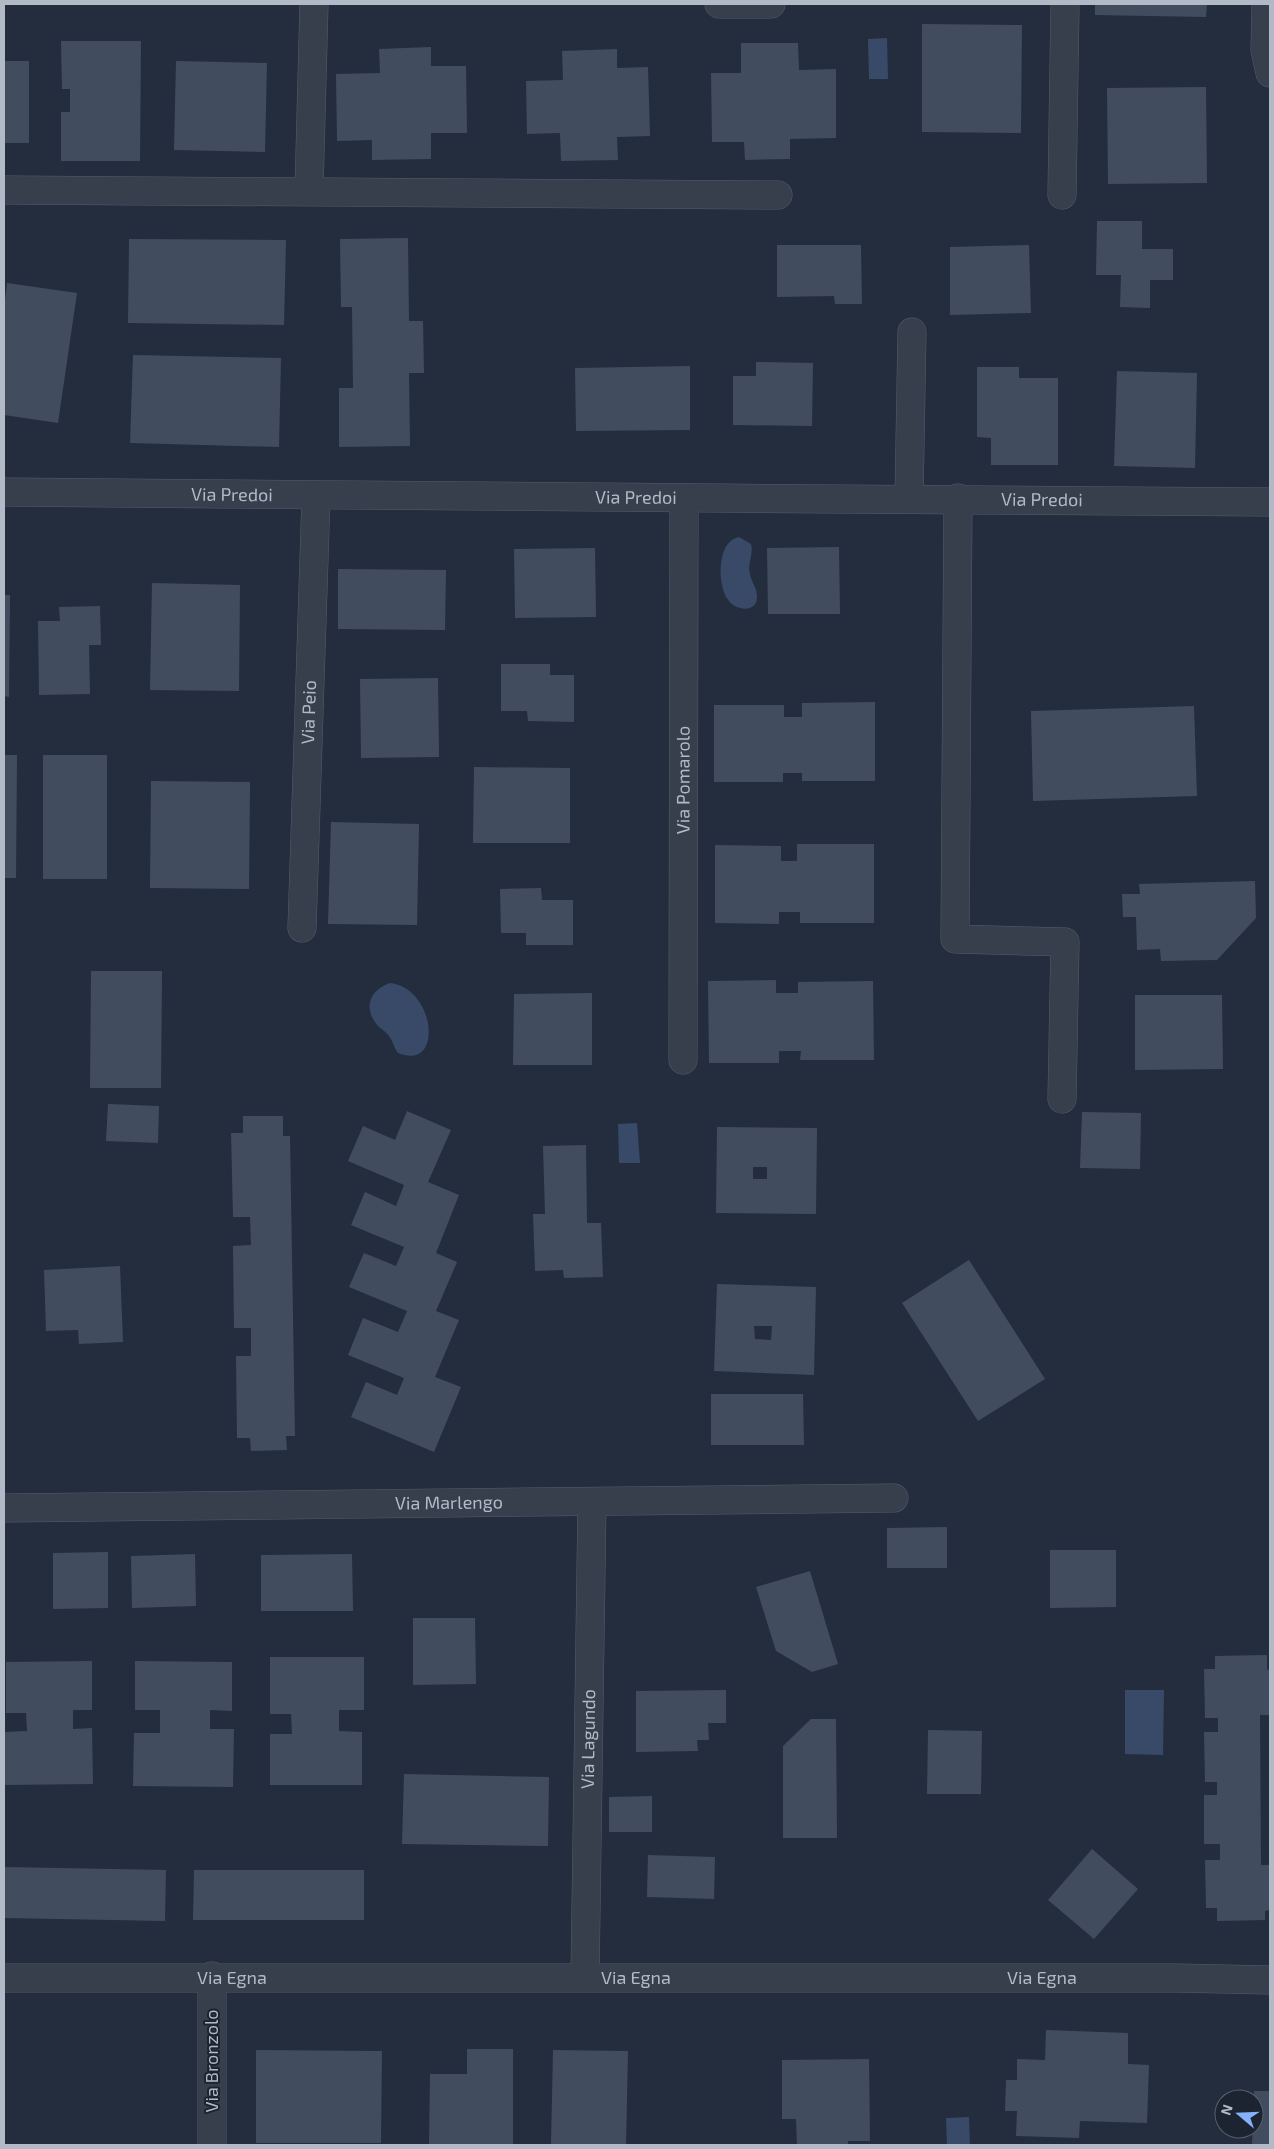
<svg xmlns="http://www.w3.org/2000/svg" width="1274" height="2149" viewBox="0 0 1274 2149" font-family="'Exo 2',sans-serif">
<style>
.water{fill:#384a67}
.building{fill:#414d5f;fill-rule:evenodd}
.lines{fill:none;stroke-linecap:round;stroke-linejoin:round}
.minor-casing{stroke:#555d6b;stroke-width:29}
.minor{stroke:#373f4d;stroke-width:28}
.labels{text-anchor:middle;stroke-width:4;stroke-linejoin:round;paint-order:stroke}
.street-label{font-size:18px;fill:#b2bac8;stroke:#1c2432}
</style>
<rect width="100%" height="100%" fill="#232d3d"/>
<g class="water">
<polygon points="887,38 888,79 869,79 868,39"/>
<path d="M739 537 751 544C754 554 747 563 750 574 751 581 757 588 757 596 758 613 736 611 729 601 717 587 716 541 739 537Z"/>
<path d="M390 983C436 988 444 1072 398 1053 394 1048 393 1041 389 1036 385 1030 378 1028 375 1022 363 1005 372 989 390 983Z"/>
<polygon points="637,1123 640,1163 619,1163 618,1124"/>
<polygon points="1125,1690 1164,1690 1163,1755 1125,1754"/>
<polygon points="969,2117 970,2145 947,2145 946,2118"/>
</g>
<g class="building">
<polygon points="1095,4 1207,4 1206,17 1095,15"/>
<polygon points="922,24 1022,25 1021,133 922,132"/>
<polygon points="61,41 141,41 140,161 61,161 61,112 70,112 70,89 62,89"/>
<polygon points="741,43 798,43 799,70 836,69 836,138 790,139 790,159 745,160 744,142 712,142 711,73 741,73"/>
<polygon points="431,47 431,66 466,66 467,133 431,133 431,159 372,160 372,140 337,141 336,74 380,73 379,49"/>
<polygon points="617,49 617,68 648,67 650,136 617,137 618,160 561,161 560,133 527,134 526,81 563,80 562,51"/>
<rect x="4" y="61" width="25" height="82"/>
<polygon points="176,61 267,63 265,152 174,150"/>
<polygon points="1206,87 1207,183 1108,184 1107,88"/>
<polygon points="1097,221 1142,221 1142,249 1173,249 1173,280 1150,280 1150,308 1120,307 1121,275 1096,275"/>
<polygon points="408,238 409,321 423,321 424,373 409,373 410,446 339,447 339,388 353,388 352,307 341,307 340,239"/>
<polygon points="129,239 286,240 284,325 128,323"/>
<polygon points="777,245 861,245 862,304 835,304 834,296 777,297"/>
<polygon points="1029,245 1031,313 950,315 950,247"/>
<polygon points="7,283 77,293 58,423 4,415 4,309"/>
<polygon points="133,355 281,358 279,447 130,443"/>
<polygon points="756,362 813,363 812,426 733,425 733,376 756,376"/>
<polygon points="690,366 690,430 576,431 575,368"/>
<polygon points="977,367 1019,367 1019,378 1058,378 1058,465 991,465 991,438 977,437"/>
<polygon points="1117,371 1197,373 1195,468 1114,466"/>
<polygon points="839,547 840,614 768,614 767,548"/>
<polygon points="595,548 596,617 515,618 514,549"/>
<polygon points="338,569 446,570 445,630 338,629"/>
<polygon points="152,583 240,585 239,691 150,690"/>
<polygon points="4,595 10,595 9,697 4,696"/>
<polygon points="100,606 101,645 89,645 90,694 39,695 38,621 60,621 59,607"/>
<polygon points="501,664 550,664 550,675 574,675 574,722 528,721 527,711 501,711"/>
<polygon points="438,678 439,757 361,758 360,679"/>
<polygon points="875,702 875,781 802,781 802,773 783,773 783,782 714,782 714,705 784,705 784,717 802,717 802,703"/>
<polygon points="1194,706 1197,796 1033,801 1031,711"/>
<polygon points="4,755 17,755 16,878 4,878"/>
<rect x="43" y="755" width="64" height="124"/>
<polygon points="474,767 570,768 570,843 473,843"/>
<polygon points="151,781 250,782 249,889 150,888"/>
<polygon points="331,822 419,824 417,925 328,924"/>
<polygon points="797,844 874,844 874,923 800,923 800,912 779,912 779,924 715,923 715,845 781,846 781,861 797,861"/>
<polygon points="1255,881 1256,918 1217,960 1161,961 1160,949 1137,950 1136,917 1123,917 1122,894 1140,894 1139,884"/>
<polygon points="541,888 542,900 573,900 573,945 526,945 526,933 501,933 500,889"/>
<polygon points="91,971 162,971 161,1088 90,1088"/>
<polygon points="776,980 776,993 798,993 798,982 873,981 874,1060 800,1060 801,1051 779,1051 779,1063 709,1063 708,981"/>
<polygon points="592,993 592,1065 513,1065 514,994"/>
<polygon points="1135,995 1222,995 1223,1069 1135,1070"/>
<polygon points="108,1104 159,1106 158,1143 106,1141"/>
<polygon points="407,1111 451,1130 428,1182 459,1195 436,1253 457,1262 436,1311 459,1320 435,1377 461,1387 434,1452 351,1417 366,1382 397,1395 404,1378 348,1355 363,1318 398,1332 407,1311 349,1287 364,1253 396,1266 404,1247 351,1225 365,1192 396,1206 404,1185 348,1161 363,1126 395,1140"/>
<polygon points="1082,1112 1141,1113 1140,1169 1080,1168"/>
<polygon points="243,1116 283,1116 283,1136 290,1136 295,1436 286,1436 287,1450 251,1451 250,1438 237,1438 236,1356 251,1356 251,1328 234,1328 233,1246 251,1245 250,1217 233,1217 231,1133 243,1133"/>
<path d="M717 1127 817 1128 816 1214 716 1213ZM753 1167H767V1179H753Z"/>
<polygon points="586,1145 587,1223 601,1223 603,1277 564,1278 563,1270 535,1271 533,1214 545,1214 543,1146"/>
<polygon points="969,1260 1045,1379 978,1421 902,1303"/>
<polygon points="120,1266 123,1342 79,1344 78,1330 46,1331 44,1270"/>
<path d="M717 1284 816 1287 814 1375 714 1371ZM754 1326H772L771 1340 755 1339Z"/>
<polygon points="711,1394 803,1394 804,1445 711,1445"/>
<polygon points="947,1527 947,1568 887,1568 887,1528"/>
<polygon points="1050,1550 1116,1550 1116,1607 1050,1608"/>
<polygon points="108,1552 108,1608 53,1609 53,1553"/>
<polygon points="195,1554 196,1606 132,1608 131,1556"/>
<polygon points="352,1554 353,1611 261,1611 261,1555"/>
<polygon points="810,1571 838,1664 812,1672 776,1651 756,1587"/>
<polygon points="413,1618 475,1618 476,1684 413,1685"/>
<polygon points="1267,1655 1267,1670 1270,1669 1270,1715 1260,1715 1261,1865 1270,1865 1270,1910 1265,1911 1265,1920 1217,1921 1217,1908 1206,1908 1205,1860 1220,1860 1220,1844 1204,1844 1204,1795 1217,1795 1217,1782 1205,1782 1204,1732 1218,1732 1218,1718 1205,1718 1204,1669 1215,1669 1215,1656"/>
<polygon points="270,1657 364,1657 364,1710 339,1710 339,1731 362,1732 362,1785 270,1785 270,1734 292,1734 291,1714 270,1714"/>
<polygon points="92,1661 92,1710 73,1710 73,1729 92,1728 93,1784 5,1785 5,1732 27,1731 26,1713 6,1713 6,1662"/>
<polygon points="135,1661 232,1662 232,1711 210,1710 210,1729 234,1729 233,1787 133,1786 134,1733 160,1733 160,1710 135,1710"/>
<polygon points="726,1690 726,1723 708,1723 709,1740 697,1740 698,1751 636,1752 636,1691"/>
<polygon points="811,1719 836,1719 837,1838 783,1838 783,1746"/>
<polygon points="928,1730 982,1731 981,1794 927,1794"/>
<polygon points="404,1774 549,1777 548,1846 402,1844"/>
<polygon points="652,1796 652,1832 609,1832 609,1797"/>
<polygon points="1092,1849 1138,1889 1094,1939 1048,1900"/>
<polygon points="648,1855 715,1857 714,1899 647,1897"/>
<polygon points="4,1867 166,1870 165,1921 4,1918"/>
<polygon points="194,1870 364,1870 364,1920 193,1920"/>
<polygon points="1046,2030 1128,2033 1128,2064 1149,2065 1147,2123 1080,2121 1079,2138 1016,2136 1017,2111 1005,2111 1006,2080 1017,2080 1017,2059 1045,2060"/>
<polygon points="467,2049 513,2049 513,2145 429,2145 430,2074 467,2074"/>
<polygon points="256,2050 382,2051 381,2143 256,2143"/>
<polygon points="553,2050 628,2051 626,2145 551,2145"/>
<polygon points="869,2059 870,2141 848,2141 848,2145 797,2145 796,2119 782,2119 782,2060"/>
<polygon points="1254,2091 1270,2091 1270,2145 1252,2145"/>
</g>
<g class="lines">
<g class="minor-casing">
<g id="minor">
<polyline points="719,4 771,4"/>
<polyline points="1266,4 1265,50 1270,73"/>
<polyline points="4,190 778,195"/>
<polyline points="309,191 314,4"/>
<polyline points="1062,195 1065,4"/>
<path id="s1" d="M4 492C426 499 848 497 1270 502"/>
<polyline points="958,498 955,939 1065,942 1062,1099"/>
<polyline points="909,499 912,332"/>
<path id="s2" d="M302 928 316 497"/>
<path id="s3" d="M683 1060 684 499"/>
<path id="s4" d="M4 1508 894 1498"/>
<path id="s5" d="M585 1977 592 1502"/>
<path id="s6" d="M4 1978H1176L1270 1980"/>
<polyline points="212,2145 212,1976"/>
</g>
</g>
<use href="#minor" class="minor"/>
</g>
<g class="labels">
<g class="street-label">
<text dy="6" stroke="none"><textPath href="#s1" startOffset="228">Via Predoi</textPath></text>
<text dy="6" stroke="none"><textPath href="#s1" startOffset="632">Via Predoi</textPath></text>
<text dy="6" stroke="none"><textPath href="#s1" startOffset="1038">Via Predoi</textPath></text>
<text dy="6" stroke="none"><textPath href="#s2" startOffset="216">Via Peio</textPath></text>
<text dy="6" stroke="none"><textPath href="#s3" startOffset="280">Via Pomarolo</textPath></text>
<text dy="6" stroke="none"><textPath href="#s4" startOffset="445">Via Marlengo</textPath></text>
<text dy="6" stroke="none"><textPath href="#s5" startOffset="238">Via Lagundo</textPath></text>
<text dy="6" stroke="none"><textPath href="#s6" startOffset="228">Via Egna</textPath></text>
<text dy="6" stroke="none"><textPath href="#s6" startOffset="632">Via Egna</textPath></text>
<text dy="6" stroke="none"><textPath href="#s6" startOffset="1038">Via Egna</textPath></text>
<text transform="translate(212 2061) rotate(-90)" y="6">Via Bronzolo</text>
</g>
</g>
<rect width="1274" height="2149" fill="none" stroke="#b2bac8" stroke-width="10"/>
<g transform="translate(1239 2114) rotate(289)"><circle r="24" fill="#1c2432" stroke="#58606e"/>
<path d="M0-4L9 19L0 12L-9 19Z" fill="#85b0fa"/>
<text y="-8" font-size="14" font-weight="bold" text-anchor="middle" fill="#b2bac8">N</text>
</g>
</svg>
